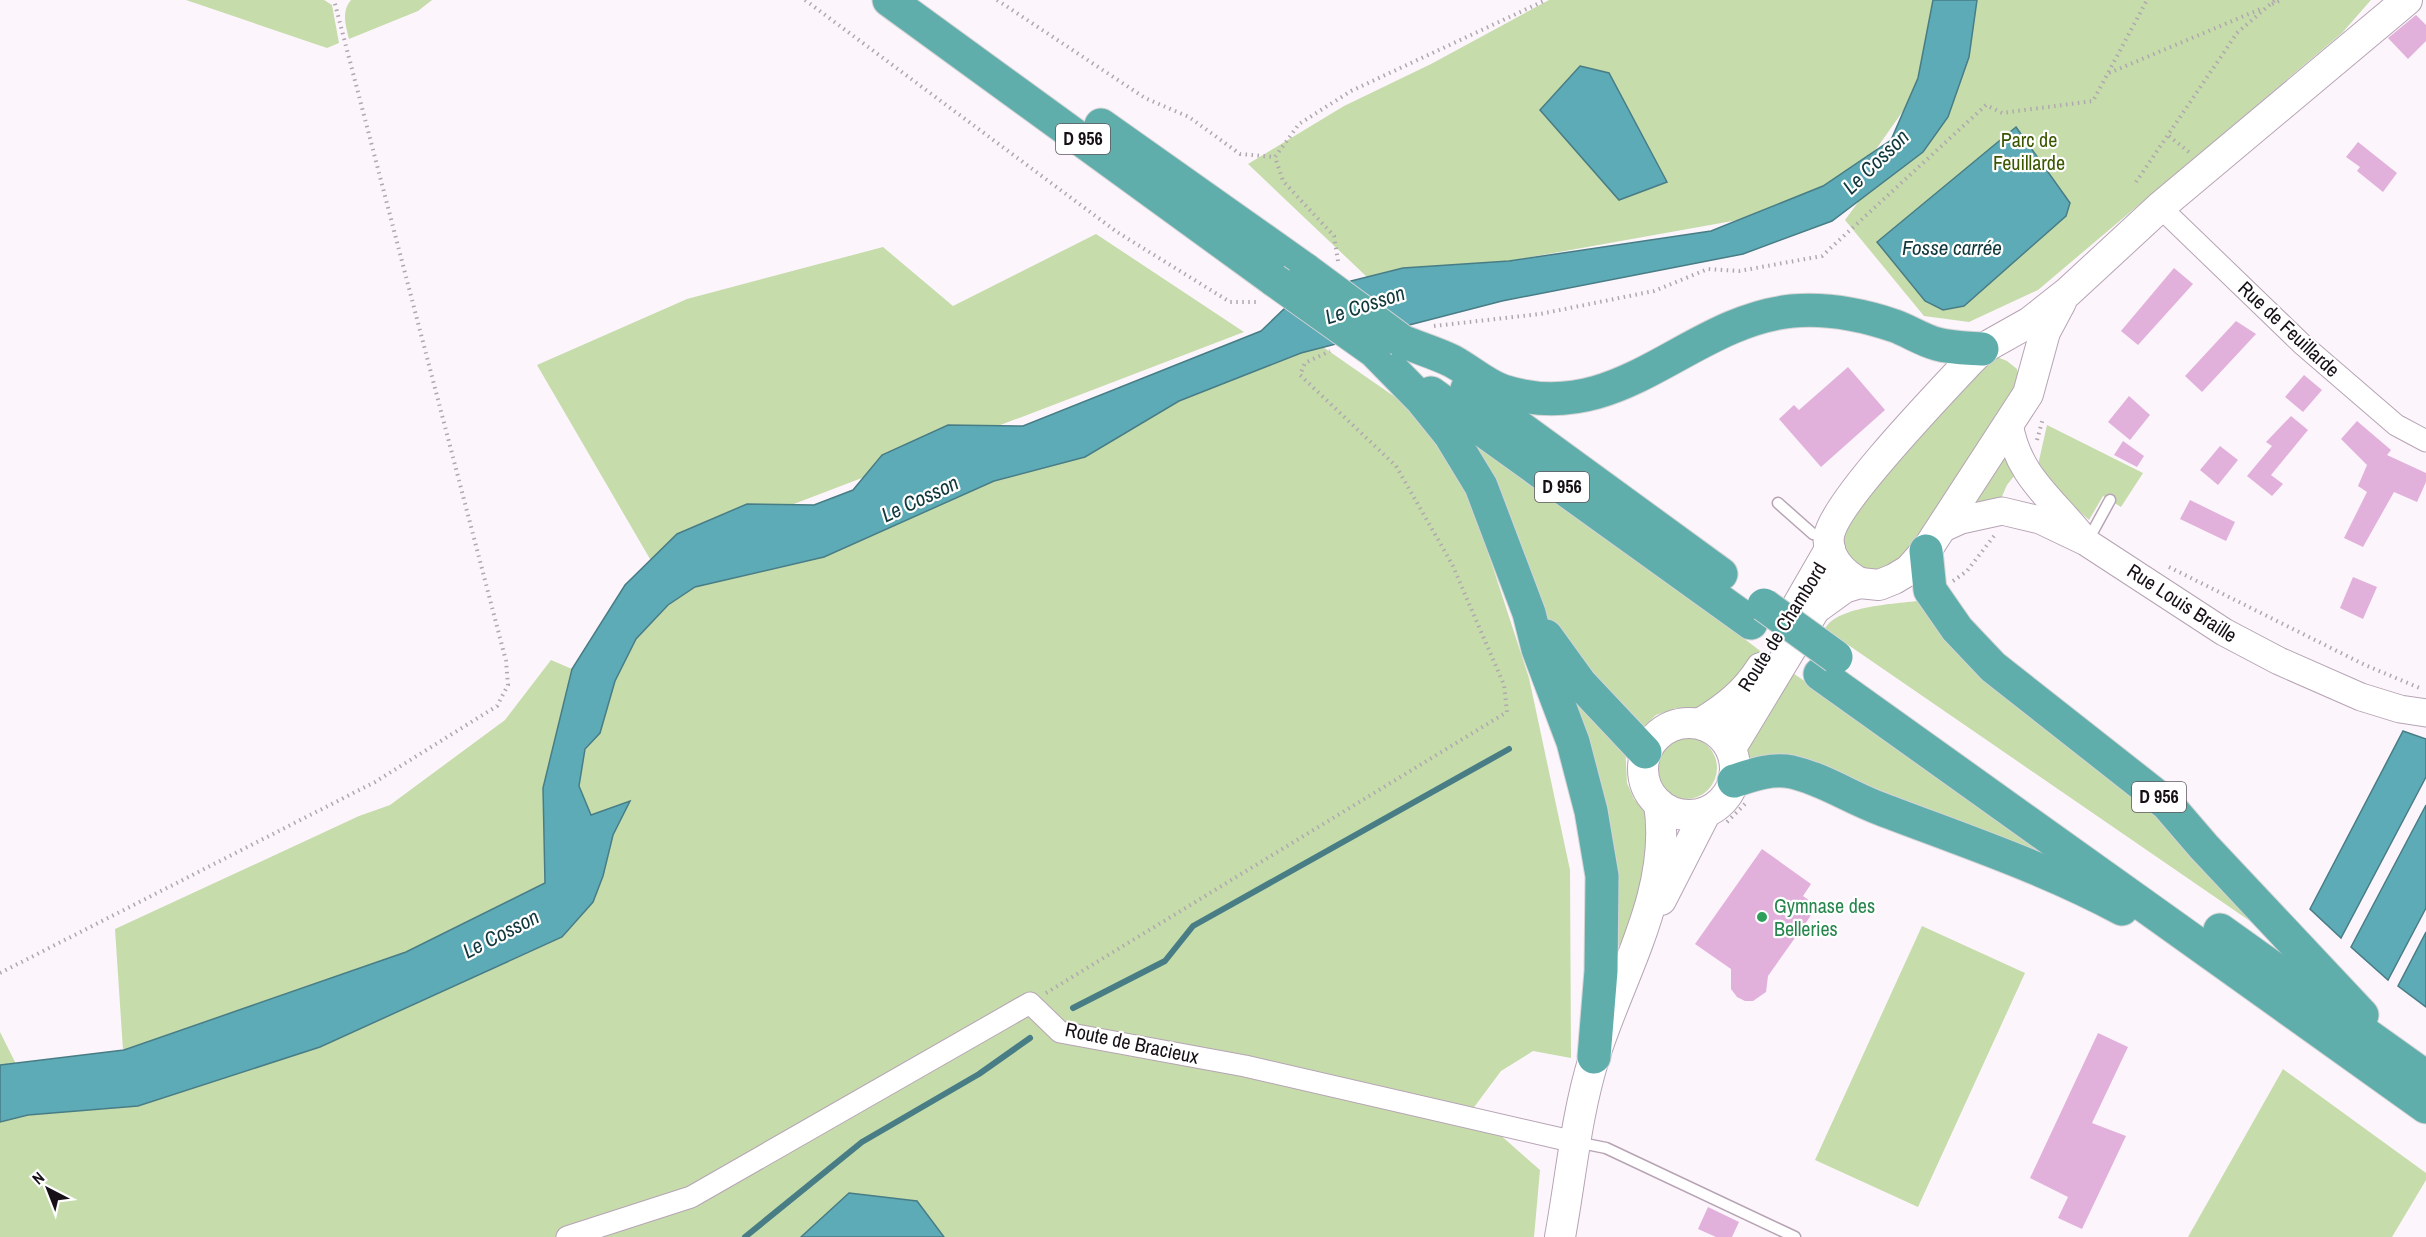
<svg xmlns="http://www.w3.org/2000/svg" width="2426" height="1237" viewBox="0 0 2426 1237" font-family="'Archivo Narrow',sans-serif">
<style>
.green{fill:#c6dcab}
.water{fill:#5dabb6;stroke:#487d86;stroke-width:1.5}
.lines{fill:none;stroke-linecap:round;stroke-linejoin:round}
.stream{stroke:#487d86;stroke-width:6}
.building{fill:#e1b1db}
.service-casing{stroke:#b6a4b4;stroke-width:13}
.minor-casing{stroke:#b6a4b4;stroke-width:23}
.tertiary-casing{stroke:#b6a4b4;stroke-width:29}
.secondary-casing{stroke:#b6a4b4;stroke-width:32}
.trunk-casing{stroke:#d5d4d5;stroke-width:35}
.path{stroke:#b0a8af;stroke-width:4;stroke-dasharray:1.5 4.5;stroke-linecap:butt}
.service{stroke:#fff;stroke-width:10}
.minor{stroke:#fff;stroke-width:21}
.tertiary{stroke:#fff;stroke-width:27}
.secondary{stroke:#fff;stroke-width:30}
.trunk{stroke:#60aeac;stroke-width:33}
.trunk-bridge-casing{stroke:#d5d4d5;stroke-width:35;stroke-linecap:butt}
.trunk-bridge{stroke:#60aeac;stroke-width:33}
.leisure-dot{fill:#2e9e5b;stroke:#fff;stroke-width:2}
.labels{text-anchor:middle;stroke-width:4.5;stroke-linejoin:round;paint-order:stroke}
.shield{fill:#fff;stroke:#5d585d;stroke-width:1.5}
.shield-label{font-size:18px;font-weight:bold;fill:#171117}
.park-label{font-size:20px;fill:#3b5600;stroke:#fff}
.street-label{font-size:20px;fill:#171117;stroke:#fff}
.leisure-label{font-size:20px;fill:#27864d;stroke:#fff;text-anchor:start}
.water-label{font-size:21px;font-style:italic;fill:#11383d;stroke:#fff}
</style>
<rect width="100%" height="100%" fill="#fdf5fc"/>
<g class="green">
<polygon points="186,0 324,0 332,5 339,43 327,48"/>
<path d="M351 0H432L418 11 349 39C346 25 341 12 351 0Z"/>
<polygon points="1549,0 2371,0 2342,33 2038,290 1969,322 1924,316 1845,220 1923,114 1955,37 1872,155 1783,212 1509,261 1403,268 1367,277 1248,164 1344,106 1431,64"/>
<polygon points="1096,234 1244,332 650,559 537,365 687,299 883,247 953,306"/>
<polygon points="1323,347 1408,406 1467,488 1529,678 1570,870 1571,1058 1533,1051 1501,1071 1472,1110 1540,1170 1534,1237 0,1237 0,1122 27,1115 138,1106 320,1047 562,937 593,902 603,876 613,835 629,802 591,815 579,786 585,749 600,733 615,681 636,639 668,605 695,587 824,557 994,481 1085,457 1179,401 1301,353"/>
<path d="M1997 357 2007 361 2017 369 2019 380 2012 394 1904 556C1900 560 1895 567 1890 569 1871 578 1843 564 1843 542 1843 532 1847 524 1852 515L1984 365Z"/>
<polygon points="1456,421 1763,653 1733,692 1704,708 1676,708 1656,715 1638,732 1550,625"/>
<polygon points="2047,425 2143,473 2121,507 2103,496 2089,520 2068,501 2038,465"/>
<polygon points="2008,449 2018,471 2007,485 1999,503 1968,507"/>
<path d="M1925 600 2176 831 2263 930 1825 629C1837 605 1899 604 1925 600Z"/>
<polygon points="551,660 572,669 543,788 545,883 406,952 123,1050 115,929 359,816 390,805 505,720"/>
<polygon points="1557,666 1625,744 1627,783 1634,799 1647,814 1652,848 1623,945 1609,946"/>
<polygon points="1790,671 2090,879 1745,767 1748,741"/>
<circle cx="1686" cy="768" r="31"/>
<polygon points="1922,926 2025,973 1918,1207 1815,1160"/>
<polygon points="0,1032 16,1064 0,1068"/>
<polygon points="2283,1069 2426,1173 2426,1180 2392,1237 2188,1237"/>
</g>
<g class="water">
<polygon points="1933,0 1977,0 1969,57 1948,117 1923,152 1832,221 1743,254 1502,301 1301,353 1179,401 1085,457 994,481 824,557 695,587 668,605 636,639 615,681 600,733 585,749 579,786 591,815 630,801 613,835 603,876 593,902 562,937 320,1047 138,1106 28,1115 0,1122 0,1065 124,1050 406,952 545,883 543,788 572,669 625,585 677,534 747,504 814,505 853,490 882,455 948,425 1023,426 1261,331 1284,309 1351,281 1403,268 1509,261 1711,231 1823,186 1891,140 1918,78"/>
<polygon points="1580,66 1609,73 1667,182 1619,200 1540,110"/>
<polygon points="2016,127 2070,203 2066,216 1964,306 1943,310 1925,301 1877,242"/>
<polygon points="2403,731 2426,739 2426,777 2341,938 2310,909"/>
<polygon points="2426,805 2426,908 2388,980 2351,947"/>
<polygon points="2426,932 2426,1007 2398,986"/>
<polygon points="849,1193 917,1201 944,1237 801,1237"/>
</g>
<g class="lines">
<g class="stream">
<polyline points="1073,1008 1165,961 1193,926 1509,749"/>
<polyline points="745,1237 862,1142 979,1074 1030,1038"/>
</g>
</g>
<g class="building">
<polygon points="2416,15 2426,25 2426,41 2408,59 2388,38"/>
<polygon points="2358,142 2397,173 2383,192 2357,171 2360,167 2346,157"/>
<polygon points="2174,268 2193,284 2138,345 2121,331"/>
<polygon points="2236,321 2256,334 2202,392 2185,376"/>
<polygon points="1848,367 1885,410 1821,467 1779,419 1794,405 1799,410"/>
<polygon points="2304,375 2322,390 2303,412 2285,397"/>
<polygon points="2129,396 2150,415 2130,440 2108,422"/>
<polygon points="2291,416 2308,430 2271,475 2283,484 2272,496 2247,476 2272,446 2266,442"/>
<polygon points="2357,421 2391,450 2387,455 2426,473 2426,482 2417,502 2394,492 2363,547 2344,538 2367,492 2358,486 2367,465 2341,439"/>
<polygon points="2123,441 2144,456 2137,467 2114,455"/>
<polygon points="2220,446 2238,460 2218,485 2200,470"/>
<polygon points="2190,500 2235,522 2226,541 2180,519"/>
<polygon points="2353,577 2377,587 2363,619 2340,608"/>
<polygon points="1762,849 1811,884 1803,896 1817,906 1803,927 1798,929 1797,935 1768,976 1766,992 1753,1001 1745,1001 1737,997 1731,989 1731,969 1695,944"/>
<polygon points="2098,1033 2128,1047 2092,1123 2126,1136 2082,1229 2058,1218 2068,1197 2030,1178"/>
<polygon points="1708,1207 1739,1222 1732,1237 1716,1237 1698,1229"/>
</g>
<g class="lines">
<g class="service-casing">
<g id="service">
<polyline points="1778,503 1813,534 1829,537"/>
<polyline points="2087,542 2110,500"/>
<polyline points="1576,1142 1606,1148 1795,1237"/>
</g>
</g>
<g class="minor-casing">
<g id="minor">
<polyline points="2160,207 2302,344 2396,425 2426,441"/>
<polyline points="567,1237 691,1197 1030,1003 1060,1032 1245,1066 1575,1142"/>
</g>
</g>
<g class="tertiary-casing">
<g id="tertiary">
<path d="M2009 423C2017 474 2049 496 2080 534"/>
<polyline points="1939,530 1961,520 2002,511 2040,520 2086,542 2224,632 2279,661 2361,697 2400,709 2426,713"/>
</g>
</g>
<g class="secondary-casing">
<g id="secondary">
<path d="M1860 583C1843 574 1826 557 1829 536 1834 503 1940 393 1968 363L1982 349 2030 322 2068 292 2160 207 2407 0"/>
<polyline points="1788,622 1830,549"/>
<circle cx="1689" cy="769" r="46"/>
<path d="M1701 723C1726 708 1745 693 1761 668"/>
<polyline points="1731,748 1815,609 1844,588 1860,583 1879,585 1894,579 1909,570 1926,551 2028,394 2045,332 2061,302"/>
<polyline points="1661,900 1706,812"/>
<path d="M1560 1237C1571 1177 1576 1116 1594 1058 1619 977 1673 892 1659 804"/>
</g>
</g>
<g class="trunk-casing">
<g id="trunk">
<polyline points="889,0 1274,280"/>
<polyline points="1101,125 1306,270"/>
<path d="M1402 341C1418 348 1436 353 1452 361 1469 370 1485 385 1503 391 1620 428 1686 322 1792 311 1827 308 1863 315 1895 326 1909 331 1922 340 1937 344 1951 348 1967 348 1982 349"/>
<polyline points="1374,351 1421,399 1450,435 1481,486 1529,613 1538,649 1573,742 1591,811 1602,876 1601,971 1594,1057"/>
<polyline points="1467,389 1721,574"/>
<polyline points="1431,393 1751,623"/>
<polyline points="1926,551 1930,590 1957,629 1993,667 2167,804 2204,847 2362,1015"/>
<polyline points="1546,636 1580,683 1645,752"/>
<polyline points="1820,674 2426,1107"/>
<path d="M1734 781C1752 775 1771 768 1792 772 1823 779 1851 798 1881 809 1962 840 2046 868 2122 909"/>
<polyline points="2220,930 2426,1077"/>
</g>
</g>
<g class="path">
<polyline points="805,0 1117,232 1230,302 1260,302"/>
<polyline points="997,0 1145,98 1189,117 1240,154 1275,157"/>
<polyline points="2272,4 2281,0"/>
<polyline points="2109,73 2263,8"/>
<polyline points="2169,136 2190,153"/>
<polyline points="2136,182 2237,33 2275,0"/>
<polyline points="1338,261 1334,236 1283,181 1275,157 1299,124 1351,91 1546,0"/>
<polyline points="1434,326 1540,314 1654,291 1708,269 1739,271 1822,256 1986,105 2002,113 2093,101 2147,0"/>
<polyline points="2037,440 2043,418"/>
<polyline points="2169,567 2365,665 2422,689"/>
<polyline points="1953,581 1967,571 1994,536"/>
<polyline points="1727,822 1745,804"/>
<polyline points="0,973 375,782 497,706 508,685 506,661 334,0"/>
<polyline points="1046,993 1507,712 1504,685 1452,564 1396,466 1300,375 1305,363 1330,351"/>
</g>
<use href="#service" class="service"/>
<use href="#minor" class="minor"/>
<use href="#tertiary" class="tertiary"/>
<use href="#secondary" class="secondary"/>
<use href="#trunk" class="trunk"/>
<g class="trunk-bridge-casing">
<g id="trunk-bridge">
<polyline points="1306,270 1402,341"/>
<polyline points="1274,280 1374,351"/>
<polyline points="1764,605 1836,657"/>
</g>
</g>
<use href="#trunk-bridge" class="trunk-bridge"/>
</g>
<circle class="leisure-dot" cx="1762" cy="917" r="6"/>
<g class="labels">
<g class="shield">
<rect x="1056" y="124" width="54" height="30" rx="4.5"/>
<rect x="1535" y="472" width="54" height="30" rx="4.5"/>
<rect x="2132" y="782" width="54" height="30" rx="4.5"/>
</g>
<g class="shield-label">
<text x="1083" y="145">D 956</text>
<text x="1562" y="493">D 956</text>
<text x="2159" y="803">D 956</text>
</g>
<g class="park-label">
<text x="2029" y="147">Parc de<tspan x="2029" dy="23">Feuillarde</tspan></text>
</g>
<g class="street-label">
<text transform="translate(2289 329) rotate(43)" y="7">Rue de Feuillarde</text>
<text transform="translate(2182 603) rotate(33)" y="7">Rue Louis Braille</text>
<text transform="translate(1782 627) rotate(-58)" y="7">Route de Chambord</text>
<text transform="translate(1132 1043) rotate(12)" y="7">Route de Bracieux</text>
</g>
<g class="leisure-label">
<text x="1774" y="913">Gymnase des<tspan x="1774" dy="23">Belleries</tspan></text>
</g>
<g class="water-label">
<text transform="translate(1876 162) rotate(-44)" y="7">Le Cosson</text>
<text x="1952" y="255">Fosse carrée</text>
<text transform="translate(1365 305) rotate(-18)" y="7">Le Cosson</text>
<text transform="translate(920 499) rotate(-25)" y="7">Le Cosson</text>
<text transform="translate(501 934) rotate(-27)" y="7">Le Cosson</text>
</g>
</g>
<g transform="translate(48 1189) rotate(318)" stroke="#ffffff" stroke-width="4.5" paint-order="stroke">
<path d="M0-4.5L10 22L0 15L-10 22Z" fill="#171117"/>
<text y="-9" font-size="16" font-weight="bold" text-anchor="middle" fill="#171117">N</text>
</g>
</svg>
